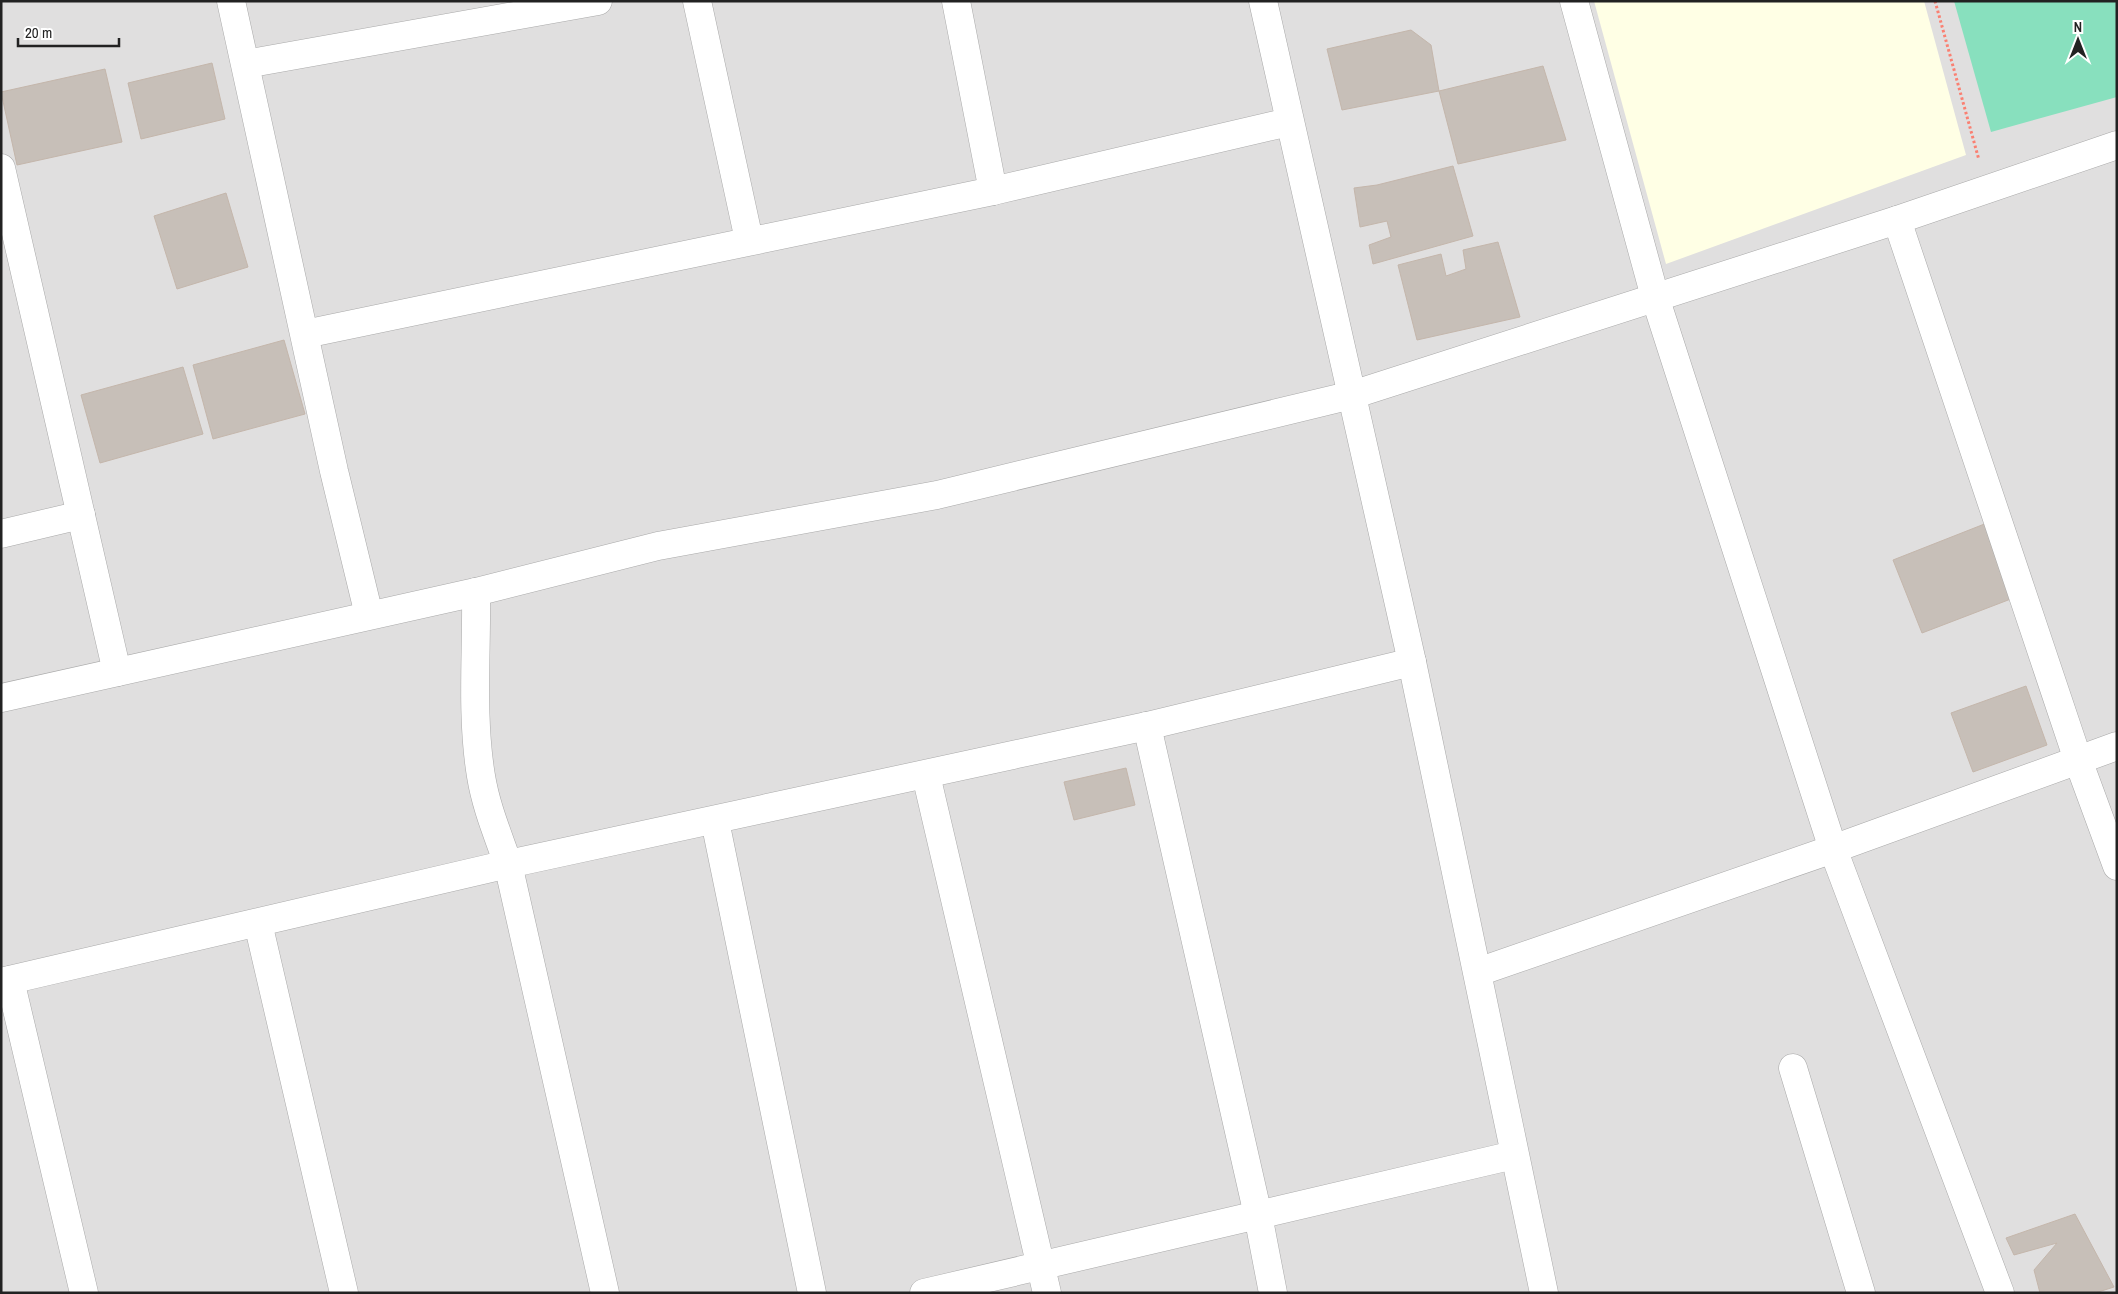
<svg xmlns="http://www.w3.org/2000/svg" width="2118" height="1294" viewBox="0 0 2118 1294" font-family="'Archivo Narrow',sans-serif">
<style>
.residential{fill:#e0dfdf}
.education{fill:#ffffe5}
.pitch{fill:#88e0be}
.building{fill:#c7bfb8;stroke:#c4b6ab}
.lines{fill:none;stroke-linecap:round;stroke-linejoin:round}
.street-casing{stroke:#a9a9a9;stroke-width:29}
.path{stroke:#fa8072;stroke-width:3;stroke-dasharray:2.5 2.5;stroke-linecap:butt}
.street{stroke:#fff;stroke-width:28}
</style>
<rect width="100%" height="100%" fill="#f2efe9"/>
<rect class="residential" x="1" y="1" width="2116" height="1292"/>
<polygon class="education" points="1594,1 1924,1 1966,155 1666,264"/>
<polygon class="pitch" points="1954,1 2117,1 2117,97 1991,132"/>
<g class="building">
<polygon points="1411,30 1431,45 1439,91 1342,110 1327,49"/>
<polygon points="212,63 225,119 141,139 128,83"/>
<polygon points="1543,66 1566,140 1458,164 1439,91"/>
<polygon points="105,69 122,142 17,165 1,92"/>
<polygon points="1453,166 1473,236 1373,264 1369,245 1391,237 1387,221 1360,227 1354,188 1377,185"/>
<polygon points="226,193 248,267 177,289 154,216"/>
<polygon points="1498,242 1520,317 1417,340 1398,265 1441,254 1446,276 1466,269 1463,250"/>
<polygon points="284,340 305,414 213,439 193,365"/>
<polygon points="183,367 203,434 100,463 81,395"/>
<polygon points="1987,523 2016,597 1922,633 1893,560"/>
<polygon points="2026,686 2047,745 1973,772 1951,713"/>
<polygon points="1126,768 1135,805 1074,820 1064,782"/>
<polygon points="2075,1214 2114,1287 2095,1293 2040,1293 2034,1270 2057,1243 2014,1255 2006,1238"/>
</g>
<g class="lines">
<g class="street-casing">
<g id="street">
<polyline points="231,1 334,471 369,615"/>
<polyline points="697,1 749,240"/>
<polyline points="956,1 993,191"/>
<polyline points="1263,1 1412,662 1544,1293"/>
<polyline points="1574,1 1655,297 1833,849 2000,1293"/>
<polyline points="246,64 598,1"/>
<polyline points="1,168 117,672"/>
<polyline points="1897,220 2078,760 2117,866"/>
<polyline points="305,334 993,191 1289,122"/>
<polyline points="1,534 81,515"/>
<path d="M476 592C477 652 471 716 481 776 486 807 498 835 508 864L605 1293"/>
<polyline points="1,698 476,592 658,546 937,495 1352,395 1897,220 2117,145"/>
<polyline points="1147,726 1258,1215 1273,1293"/>
<polyline points="926,775 1047,1293"/>
<polyline points="715,821 812,1293"/>
<polyline points="258,923 344,1293"/>
<polyline points="1478,972 1833,849 2117,746"/>
<polyline points="10,980 84,1293"/>
<polyline points="1,982 508,864 1147,726 1412,662"/>
<polyline points="1793,1068 1861,1293"/>
<polyline points="924,1293 1514,1155"/>
</g>
</g>
<polyline class="path" points="1935,1 1979,160"/>
<use href="#street" class="street"/>
</g>
<rect width="2118" height="1294" fill="none" stroke="#222222" stroke-width="5"/>
<g transform="translate(2078 40)" stroke="#ffffff" stroke-width="4" paint-order="stroke">
<path d="M0-4L9 19L0 12L-9 19Z" fill="#222222"/>
<text y="-8" font-size="14" font-weight="bold" text-anchor="middle" fill="#222222">N</text>
</g>
<path d="M18 38v8h101v-8" fill="none" stroke="#222222" stroke-width="2.5"/>
<text x="25" y="38" font-size="15" fill="#222222" stroke="#ffffff" stroke-width="4" paint-order="stroke">20 m</text>
</svg>
